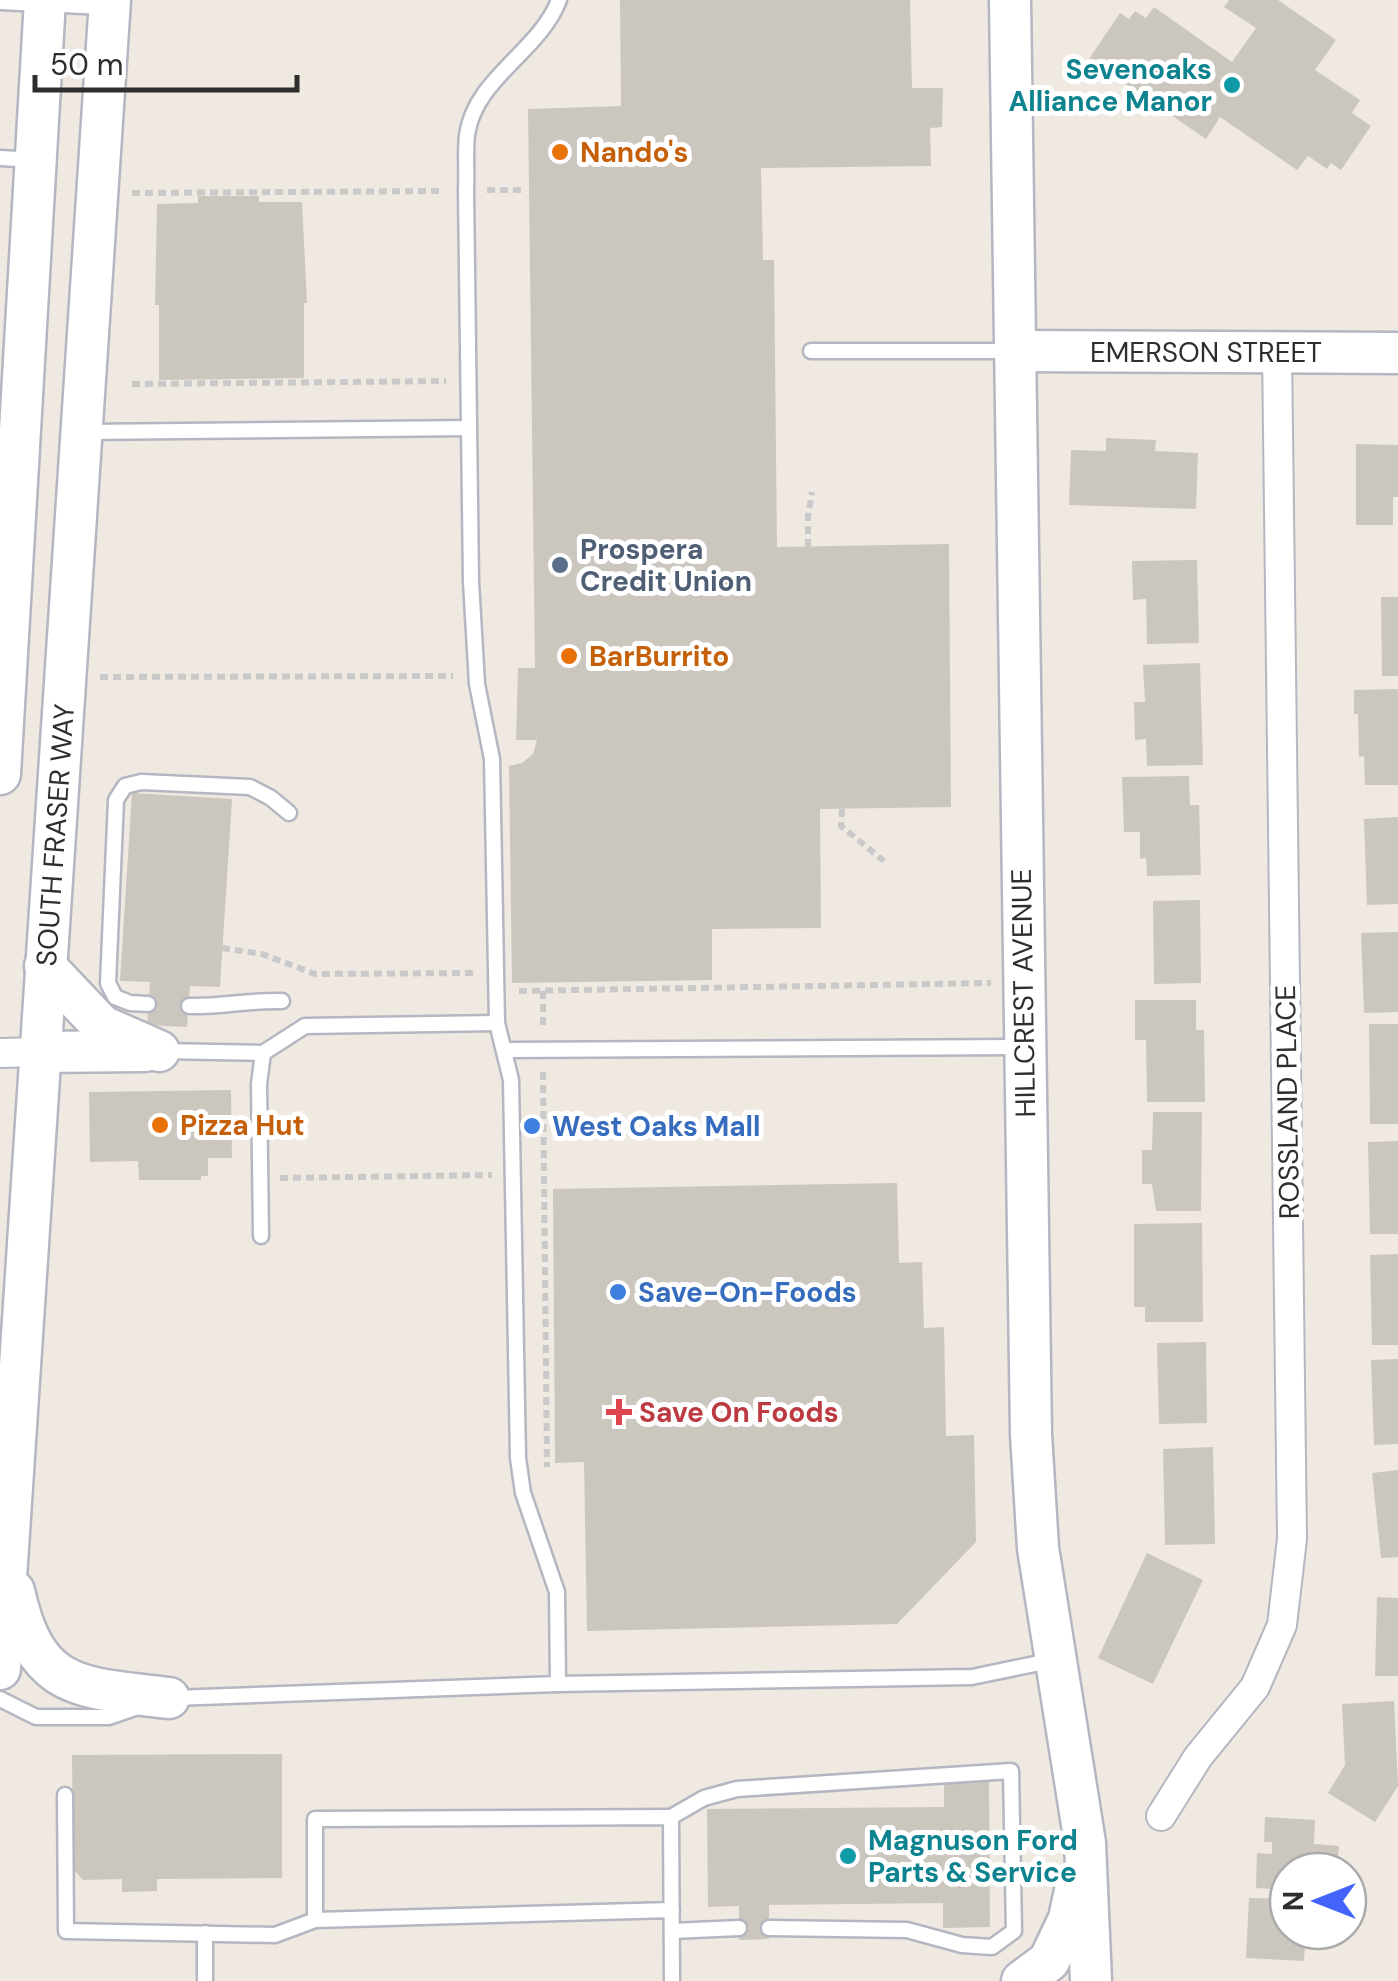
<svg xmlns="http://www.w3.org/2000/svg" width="1398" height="1981" viewBox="0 0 1398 1981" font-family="'DM Sans',sans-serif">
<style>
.building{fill:#cbc7bf}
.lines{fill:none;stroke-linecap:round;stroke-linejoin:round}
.lane-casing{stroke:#b4b7c1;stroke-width:19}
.street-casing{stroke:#b4b7c1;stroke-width:32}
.secondary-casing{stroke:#b4b7c1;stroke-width:45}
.path{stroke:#c9c9c9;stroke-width:6;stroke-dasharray:8 5;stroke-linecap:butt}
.lane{stroke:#fff;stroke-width:14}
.street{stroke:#fff;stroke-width:28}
.secondary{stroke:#fff;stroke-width:40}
.culture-dot{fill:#0f9aa8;stroke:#fff;stroke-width:4}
.food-dot{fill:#e8710a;stroke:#fff;stroke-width:4}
.service-dot{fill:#5c6f8a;stroke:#fff;stroke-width:4}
.shop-dot{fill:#3f7fe0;stroke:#fff;stroke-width:4}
.health-dot{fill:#e0444e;stroke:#fff;stroke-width:4}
.labels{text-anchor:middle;stroke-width:10;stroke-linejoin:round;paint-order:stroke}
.culture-label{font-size:28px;font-weight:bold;fill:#0d838f;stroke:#fff;text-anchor:end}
.food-label{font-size:28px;font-weight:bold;fill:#c56008;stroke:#fff;text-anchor:start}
.street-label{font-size:28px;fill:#2e2e2e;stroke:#fff}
.service-label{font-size:28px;font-weight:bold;fill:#4e5e75;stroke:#fff;text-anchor:start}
.shop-label{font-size:28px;font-weight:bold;fill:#366cbe;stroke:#fff;text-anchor:start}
.health-label{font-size:28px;font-weight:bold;fill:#be3a42;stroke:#fff;text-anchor:start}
</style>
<rect width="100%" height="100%" fill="#efe9e1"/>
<g class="building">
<polygon points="620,0 910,0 912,88 943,88 942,127 930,128 931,166 761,168 763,260 774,260 777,547 949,544 951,807 820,809 821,928 712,929 712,980 512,983 509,766 522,763 533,754 537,740 516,740 518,668 535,668 528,109 621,106"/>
<polygon points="1229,0 1278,0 1336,40 1315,70 1360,100 1352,113 1371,126 1341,170 1331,163 1327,169 1308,156 1297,170 1220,117 1206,139 1089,59 1120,13 1129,19 1135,11 1146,18 1154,7 1232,62 1256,28 1224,7"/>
<polygon points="198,196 259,196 259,202 302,202 307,303 304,303 304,378 159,380 159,305 155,305 157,204 198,203"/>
<polygon points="1106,438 1156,440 1155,451 1198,453 1196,509 1069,505 1071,450 1106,451"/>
<polygon points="1356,444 1398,445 1398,497 1393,497 1393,525 1356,525"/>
<polygon points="1197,560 1199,643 1147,644 1146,599 1133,600 1132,561"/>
<polygon points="1381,597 1398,597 1398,676 1382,676"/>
<polygon points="1200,663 1203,765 1147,766 1146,739 1135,740 1134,702 1145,702 1143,665"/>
<polygon points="1398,689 1398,785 1365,785 1364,756 1359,757 1358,714 1354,714 1354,690"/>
<polygon points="1189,776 1190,805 1199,805 1201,875 1147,876 1146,858 1140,859 1140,832 1124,832 1122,777"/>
<polygon points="132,793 232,799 220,987 190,986 187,1027 147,1025 150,982 120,981"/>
<polygon points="1398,817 1398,904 1367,905 1364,819"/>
<polygon points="1200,900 1201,983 1154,984 1153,901"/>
<polygon points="1398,932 1398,1012 1364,1013 1361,933"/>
<polygon points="1135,1000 1196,1000 1196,1030 1204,1030 1205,1102 1147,1102 1146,1040 1135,1040"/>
<polygon points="1369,1024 1398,1024 1398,1124 1370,1124"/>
<polygon points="231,1090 232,1158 208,1158 208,1176 201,1176 201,1180 139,1180 138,1161 90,1162 89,1092"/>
<polygon points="1153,1112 1202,1112 1201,1211 1156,1211 1152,1184 1142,1184 1142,1150 1152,1150"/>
<polygon points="1398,1141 1398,1234 1370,1234 1368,1142"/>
<polygon points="897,1183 899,1263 922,1262 924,1328 944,1327 946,1436 974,1435 976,1542 897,1624 587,1631 584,1462 555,1463 553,1189"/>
<polygon points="1202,1223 1203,1322 1145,1322 1145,1307 1134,1307 1134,1224"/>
<polygon points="1398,1254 1398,1345 1372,1345 1370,1255"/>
<polygon points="1206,1342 1207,1423 1159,1424 1157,1343"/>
<polygon points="1398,1359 1398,1444 1374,1445 1371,1360"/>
<polygon points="1213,1447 1215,1544 1165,1545 1163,1449"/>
<polygon points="1398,1470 1398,1557 1381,1558 1372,1473"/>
<polygon points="1147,1553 1203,1580 1153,1684 1098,1658"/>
<polygon points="1377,1597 1398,1598 1398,1676 1375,1676"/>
<polygon points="1394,1701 1398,1786 1375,1822 1328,1793 1345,1765 1342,1704"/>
<polygon points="282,1754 282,1878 157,1879 157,1891 122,1892 122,1879 83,1880 73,1869 72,1755"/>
<polygon points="989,1781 990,1927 943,1928 943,1903 769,1905 769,1939 739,1940 739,1906 708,1907 707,1809 944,1807 944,1782"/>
<polygon points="1265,1817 1315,1820 1314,1844 1339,1846 1337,1871 1288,1871 1288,1890 1256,1888 1257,1853 1272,1854 1272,1842 1264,1842"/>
<polygon points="1249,1898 1288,1899 1288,1931 1324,1931 1324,1947 1305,1946 1304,1961 1246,1958"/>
</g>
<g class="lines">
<g class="lane-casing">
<g id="lane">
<polyline points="0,2 104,7"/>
<polyline points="0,158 35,160"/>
<polyline points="811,351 1014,351"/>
<polyline points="85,432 469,428"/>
<polyline points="148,1004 130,1003 115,997 108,983 116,800 125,786 141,782 250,787 271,798 289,813"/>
<path d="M189 1006C222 1007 248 1000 282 1001"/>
<polyline points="504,1050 1024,1047"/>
<polyline points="161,1051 263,1053 305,1026 497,1023"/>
<polyline points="261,1236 259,1084 263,1053"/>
<path d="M558 1684 557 1592 523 1493 518 1458 511 1080 497 1023 492 759 477 684 471 582 466 190C467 172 465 153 467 135 475 78 539 52 559 0"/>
<polyline points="173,1698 558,1684 972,1677 1054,1660"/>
<polyline points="0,1699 36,1717 109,1717 138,1707"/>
<polyline points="65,1795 66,1931 275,1935 315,1920"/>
<polyline points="671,1817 704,1798 737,1789 1011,1771 1014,1931 992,1947 962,1945 907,1930 769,1928"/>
<polyline points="672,1910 315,1920 315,1819 671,1817 672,1981"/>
<polyline points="672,1931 739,1928"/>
<polyline points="205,1933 205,1981"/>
</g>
</g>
<g class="street-casing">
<g id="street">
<polyline points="0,1053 39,1052"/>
<polyline points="1161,1816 1198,1757 1255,1687 1282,1625 1292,1539 1277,351"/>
</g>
</g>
<g class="secondary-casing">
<g id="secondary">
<polyline points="1010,0 1031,1434 1038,1548 1085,1843 1091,1981"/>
<polyline points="1015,351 1398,353"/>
<polyline points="0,774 45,0"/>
<polyline points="45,966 102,1026 159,1051"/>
<polyline points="39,1052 145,1051"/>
<path d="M14 1591C36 1692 80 1687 169 1698"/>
<polyline points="0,1669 110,0"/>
<polyline points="1022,1981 1049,1961 1069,1919 1076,1886"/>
</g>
</g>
<g class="path">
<polyline points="487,190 521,190"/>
<polyline points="132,193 444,191"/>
<polyline points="132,384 446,381"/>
<polyline points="808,547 808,516 812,492"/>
<polyline points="100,677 453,676"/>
<polyline points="842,809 841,826 884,861"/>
<polyline points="222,948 262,954 315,974 474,973"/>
<polyline points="519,991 991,983"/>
<polyline points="543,991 543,1029"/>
<polyline points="543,1072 547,1467"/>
<polyline points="280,1178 492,1175"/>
</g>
<use href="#lane" class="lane"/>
<use href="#street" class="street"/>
<use href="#secondary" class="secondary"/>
</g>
<g class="culture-dot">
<circle cx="1232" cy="85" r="10"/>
<circle cx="848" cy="1856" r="10"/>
</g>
<g class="food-dot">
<circle cx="560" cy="152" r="10"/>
<circle cx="569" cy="656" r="10"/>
<circle cx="160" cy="1125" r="10"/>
</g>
<circle class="service-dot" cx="560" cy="565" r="10"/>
<g class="shop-dot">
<circle cx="532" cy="1126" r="10"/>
<circle cx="618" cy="1292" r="10"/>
</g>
<path class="health-dot" d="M614 1397h10v10h10v10h-10v10h-10v-10h-10v-10h10z"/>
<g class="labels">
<g class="culture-label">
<text x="1212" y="79">Sevenoaks<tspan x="1212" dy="32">Alliance Manor</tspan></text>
<text x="868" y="1850" text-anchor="start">Magnuson Ford<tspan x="868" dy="32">Parts &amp; Service</tspan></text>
</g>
<g class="food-label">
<text x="580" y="162">Nando's</text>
<text x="589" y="666">BarBurrito</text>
<text x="180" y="1135">Pizza Hut</text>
</g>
<g class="street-label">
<text x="1206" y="362">EMERSON STREET</text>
<text transform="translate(55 835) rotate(-86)" y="10">SOUTH FRASER WAY</text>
<text transform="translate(1023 993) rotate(-91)" y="10">HILLCREST AVENUE</text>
<text transform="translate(1287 1102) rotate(-91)" y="10">ROSSLAND PLACE</text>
</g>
<g class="service-label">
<text x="580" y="559">Prospera<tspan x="580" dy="32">Credit Union</tspan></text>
</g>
<g class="shop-label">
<text x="552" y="1136">West Oaks Mall</text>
<text x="638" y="1302">Save-On-Foods</text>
</g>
<g class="health-label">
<text x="639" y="1422">Save On Foods</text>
</g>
</g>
<g transform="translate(1318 1901) rotate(270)"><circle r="48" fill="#ffffff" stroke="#ababab" stroke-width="2.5"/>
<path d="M0-8L18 38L0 25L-18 38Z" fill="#4264fb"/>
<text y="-15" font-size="28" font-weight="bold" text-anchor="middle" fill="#2e2e2e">N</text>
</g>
<path d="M35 75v15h262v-15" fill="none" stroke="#2e2e2e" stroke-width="5"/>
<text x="50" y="75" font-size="30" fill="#2e2e2e" stroke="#ffffff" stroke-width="8" paint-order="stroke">50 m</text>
</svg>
